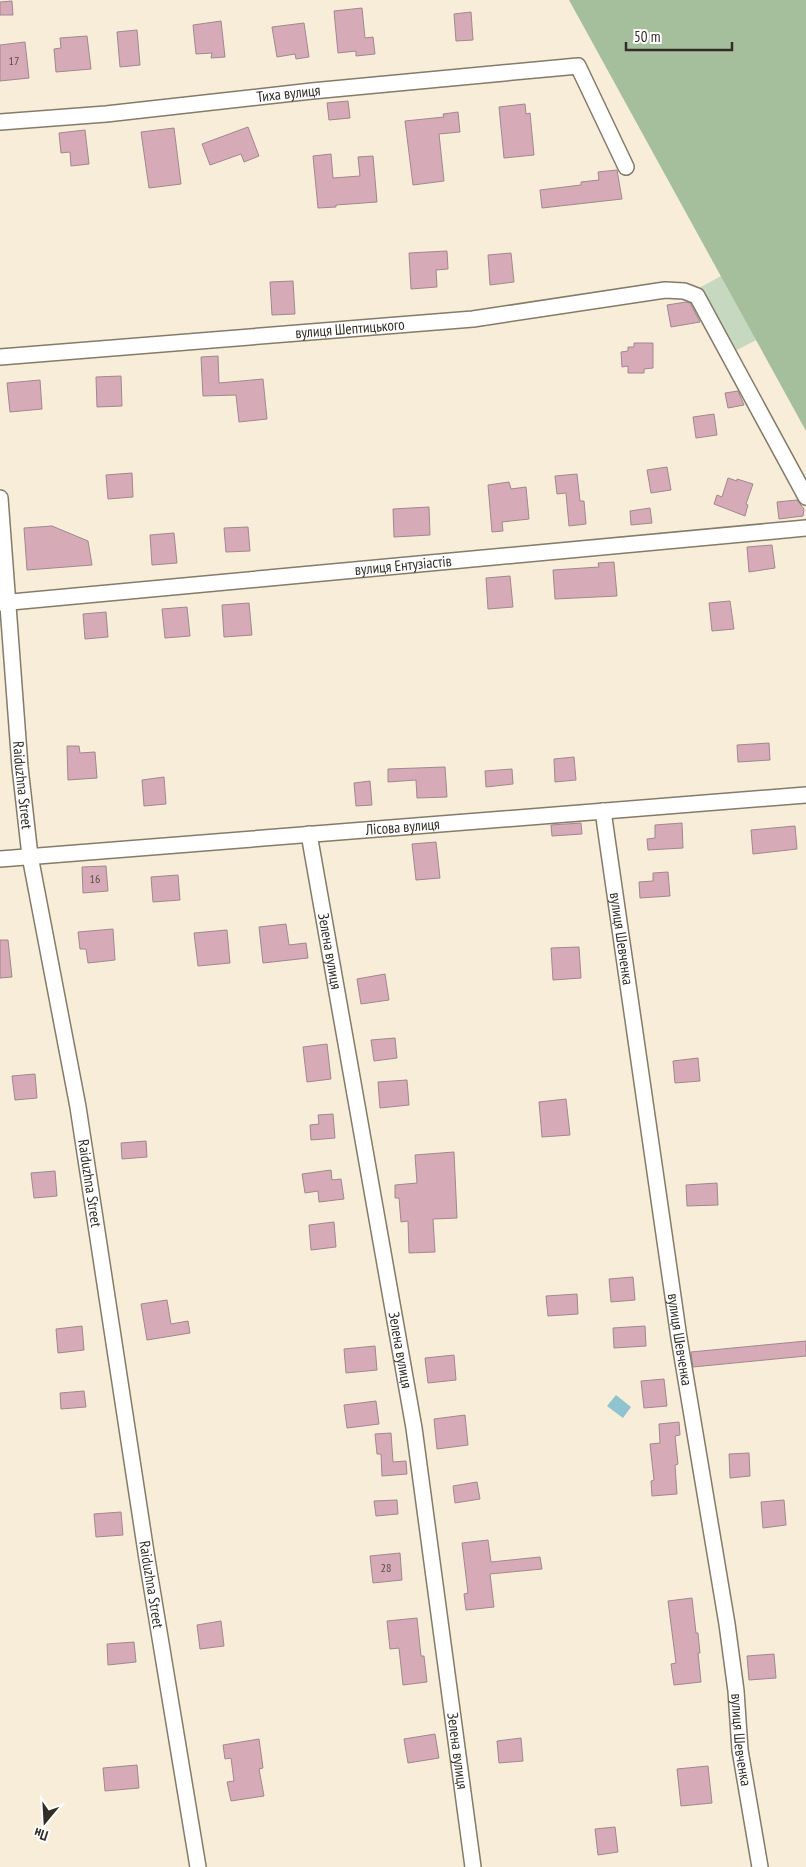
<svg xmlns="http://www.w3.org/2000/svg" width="806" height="1867" viewBox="0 0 806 1867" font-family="'PT Sans Narrow',sans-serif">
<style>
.green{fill:#c6d8bf}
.forest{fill:#a5bf9c}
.water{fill:#90c3d0}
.building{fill:#d7aab7;stroke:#a0888f}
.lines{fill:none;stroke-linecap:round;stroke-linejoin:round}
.minor-casing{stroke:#847b68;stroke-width:18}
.minor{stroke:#fff;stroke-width:15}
.labels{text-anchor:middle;stroke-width:4;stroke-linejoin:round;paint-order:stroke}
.number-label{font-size:12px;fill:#5b4d4a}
.street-label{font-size:15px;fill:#322e26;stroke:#fff}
</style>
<rect width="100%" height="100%" fill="#f7edd8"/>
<polygon class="green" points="756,257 791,322 733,352 699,288"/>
<polygon class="forest" points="569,0 806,0 806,431"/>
<polygon class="water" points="616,1395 631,1407 623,1418 607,1406"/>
<g class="building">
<polygon points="12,1 13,15 0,15 0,2"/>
<polygon points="362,8 365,38 373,37 375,54 356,56 356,51 338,53 334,11"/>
<polygon points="471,12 473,40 456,41 454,14"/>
<polygon points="221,21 225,57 211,58 212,53 196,54 193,25"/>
<polygon points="304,23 309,57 296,59 295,54 277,57 272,27"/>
<polygon points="137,30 140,65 120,67 117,32"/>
<polygon points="87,36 91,69 56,72 54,49 61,48 60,38"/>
<polygon points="25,42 29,78 0,81 0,45"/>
<polygon points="348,101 350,118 329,120 327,103"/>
<polygon points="525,104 526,114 530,113 534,155 504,158 499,107"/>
<polygon points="458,112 460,132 439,134 444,181 413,185 405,121 444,117 443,114"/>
<polygon points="248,127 259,156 244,162 241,154 210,165 202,144"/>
<polygon points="174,128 181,184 149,188 141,132"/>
<polygon points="85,130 89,164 71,166 70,152 61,153 59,133"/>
<polygon points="331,154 333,178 360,176 358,157 373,156 377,202 336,205 336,207 318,208 313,156"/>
<polygon points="617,170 622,199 542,208 540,190 581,185 581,182 599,180 598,172"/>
<polygon points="447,251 448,269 436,270 437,287 411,289 409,253"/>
<polygon points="511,253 514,282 490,285 488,255"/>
<polygon points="293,281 295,314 272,315 270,282"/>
<polygon points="686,302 690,303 700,322 671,327 667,305"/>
<polygon points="634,343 653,343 653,368 644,369 644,373 628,373 628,366 622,367 621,352 628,351 628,347 634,347"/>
<polygon points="218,356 219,383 263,379 267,419 239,422 236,395 203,396 201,357"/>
<polygon points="121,376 122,406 97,407 96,377"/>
<polygon points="40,380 42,409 10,412 7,383"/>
<polygon points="738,391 744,405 728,408 725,393"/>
<polygon points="714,414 717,435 696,438 693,417"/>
<polygon points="667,467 671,490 651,493 647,470"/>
<polygon points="132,473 133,497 108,499 106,475"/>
<polygon points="577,474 580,501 584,501 586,524 569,526 566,493 557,494 555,476"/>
<polygon points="728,478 737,481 737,479 753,484 746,504 748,505 745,516 714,504 717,495 722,497"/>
<polygon points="509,482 511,489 526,487 529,519 502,522 503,531 492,532 488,485"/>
<polygon points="797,500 804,509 803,516 779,519 777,502"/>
<polygon points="429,507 430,535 394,537 393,509"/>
<polygon points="650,508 652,523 631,525 630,511"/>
<polygon points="52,526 88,541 92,565 27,570 24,528"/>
<polygon points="248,527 250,551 226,552 224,528"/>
<polygon points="174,533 177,563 152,565 150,535"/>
<polygon points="772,545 775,568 749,572 747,547"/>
<polygon points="614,562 617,596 555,599 553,570 599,567 598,563"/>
<polygon points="510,576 513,607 488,609 486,578"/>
<polygon points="730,601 734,629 712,631 709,603"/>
<polygon points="249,603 252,635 224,637 222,605"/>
<polygon points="187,607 190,636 165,638 162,609"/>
<polygon points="106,612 108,637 85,639 83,614"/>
<polygon points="769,743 770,760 738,762 737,745"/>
<polygon points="67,746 79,746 80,753 95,752 97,778 68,780"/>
<polygon points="574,757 576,780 555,782 554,759"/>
<polygon points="445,767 447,797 417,798 416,780 388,782 388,769"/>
<polygon points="512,769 513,784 486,787 485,771"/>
<polygon points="164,777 166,804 144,806 142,780"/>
<polygon points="370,781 372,805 356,806 354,783"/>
<polygon points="581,823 582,834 552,836 551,825"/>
<polygon points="682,823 683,848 648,850 647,839 655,838 655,825"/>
<polygon points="795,826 797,849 753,854 751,830"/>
<polygon points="436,842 440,878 416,880 412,844"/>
<polygon points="106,866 108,891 83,893 82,867"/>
<polygon points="668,872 670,896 640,898 639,882 653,881 653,873"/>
<polygon points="178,875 180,900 153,902 151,877"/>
<polygon points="286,924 289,945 306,943 308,958 263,963 259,927"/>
<polygon points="113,929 115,960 88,963 86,949 80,949 78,932"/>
<polygon points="227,930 230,963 198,966 194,933"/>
<polygon points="0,940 8,940 12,977 0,978"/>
<polygon points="579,947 581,978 553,980 551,948"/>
<polygon points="385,974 389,1000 361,1004 357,979"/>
<polygon points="395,1038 397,1058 374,1061 371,1040"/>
<polygon points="327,1044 331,1079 307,1082 303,1047"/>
<polygon points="698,1058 700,1081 675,1083 673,1061"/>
<polygon points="35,1074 37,1098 15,1100 12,1076"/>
<polygon points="407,1080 409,1105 380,1108 378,1082"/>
<polygon points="566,1099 570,1135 542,1137 539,1102"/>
<polygon points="333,1114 335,1138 311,1140 310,1125 319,1124 318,1115"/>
<polygon points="146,1141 147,1157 122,1159 121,1143"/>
<polygon points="454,1152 457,1218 433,1219 435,1252 409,1253 408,1221 401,1222 399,1198 395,1198 395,1185 417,1183 415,1155"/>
<polygon points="331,1170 332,1180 341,1179 344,1199 319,1202 318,1191 305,1193 302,1174"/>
<polygon points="55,1171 57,1196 34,1198 31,1173"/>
<polygon points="717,1183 718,1205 687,1206 686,1185"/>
<polygon points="334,1222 336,1247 311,1250 309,1225"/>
<polygon points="633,1277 635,1300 611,1302 609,1279"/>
<polygon points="577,1294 578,1314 548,1316 546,1296"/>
<polygon points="167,1300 171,1324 188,1321 190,1333 147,1340 141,1304"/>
<polygon points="82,1326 84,1350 58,1353 56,1329"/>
<polygon points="645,1326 646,1346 614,1348 613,1328"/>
<polygon points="806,1341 806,1356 693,1367 691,1352"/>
<polygon points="375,1346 377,1370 346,1373 344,1349"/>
<polygon points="454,1355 456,1380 428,1383 425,1358"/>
<polygon points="664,1379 667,1406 644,1408 641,1381"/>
<polygon points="84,1391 86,1407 61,1409 60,1393"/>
<polygon points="376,1401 379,1424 347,1428 344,1405"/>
<polygon points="465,1415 468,1445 437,1449 434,1419"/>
<polygon points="679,1422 680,1435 675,1436 678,1464 675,1465 677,1494 652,1496 651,1481 654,1480 650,1444 660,1443 659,1424"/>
<polygon points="391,1433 393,1462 406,1461 407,1474 382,1476 381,1454 377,1454 375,1434"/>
<polygon points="749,1453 750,1476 730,1478 729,1454"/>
<polygon points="477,1482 480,1499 455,1503 453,1486"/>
<polygon points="397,1500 398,1514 376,1516 374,1501"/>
<polygon points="784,1500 786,1525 763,1528 761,1502"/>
<polygon points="121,1512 123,1535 96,1537 94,1514"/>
<polygon points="488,1540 491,1562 540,1557 542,1569 490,1574 494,1607 466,1610 464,1594 468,1593 462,1543"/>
<polygon points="400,1553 402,1580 373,1583 370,1556"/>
<polygon points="692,1598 696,1633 698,1633 700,1653 698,1653 701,1682 674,1685 671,1664 676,1663 668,1601"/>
<polygon points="417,1618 421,1656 424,1656 427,1682 403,1685 399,1648 390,1649 387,1621"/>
<polygon points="221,1621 224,1646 200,1649 197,1625"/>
<polygon points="134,1642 136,1662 108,1665 107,1644"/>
<polygon points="774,1654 776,1678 749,1680 747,1656"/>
<polygon points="435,1734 439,1758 408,1763 404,1739"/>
<polygon points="521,1738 523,1761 499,1763 497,1741"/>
<polygon points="259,1739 263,1768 259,1769 264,1796 231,1801 227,1782 234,1781 231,1758 225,1759 223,1745"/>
<polygon points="137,1765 139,1788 105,1791 103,1768"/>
<polygon points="708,1766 712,1803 681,1806 677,1769"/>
<polygon points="615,1827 618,1852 598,1855 595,1829"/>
</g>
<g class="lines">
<g class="minor-casing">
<g id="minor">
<path id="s1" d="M0 122 106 114 312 91 578 66 626 167"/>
<path id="s2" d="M0 357 473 319 665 290 684 291 697 296 806 497"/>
<path id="s3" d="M0 498 20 767 30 856 78 1107 147 1559 198 1867"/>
<path id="s4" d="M0 603 806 528"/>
<path id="s5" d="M603 811 679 1338 727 1624 736 1691 740 1750 760 1867"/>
<path id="s6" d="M309 834 414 1428 473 1867"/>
<path id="s7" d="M0 859 806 795"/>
</g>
</g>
<use href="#minor" class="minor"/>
</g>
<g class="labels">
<g class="number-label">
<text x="14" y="65">17</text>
<text x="95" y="883">16</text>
<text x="386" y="1572">28</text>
</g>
<g class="street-label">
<text dy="5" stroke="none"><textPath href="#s1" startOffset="290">Тиха вулиця</textPath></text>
<text dy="5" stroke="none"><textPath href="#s2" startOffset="351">вулиця Шептицького</textPath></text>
<text dy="5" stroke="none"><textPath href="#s4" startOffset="405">вулиця Ентузіастів</textPath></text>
<text dy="5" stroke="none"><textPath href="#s3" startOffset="288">Raiduzhna Street</textPath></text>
<text dy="5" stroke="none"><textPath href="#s7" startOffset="404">Лісова вулиця</textPath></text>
<text dy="5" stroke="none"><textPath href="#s5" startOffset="129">вулиця Шевченка</textPath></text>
<text dy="5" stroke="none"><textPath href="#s6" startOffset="119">Зелена вулиця</textPath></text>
<text dy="5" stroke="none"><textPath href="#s3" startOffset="692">Raiduzhna Street</textPath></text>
<text dy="5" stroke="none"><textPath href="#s5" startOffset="534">вулиця Шевченка</textPath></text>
<text dy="5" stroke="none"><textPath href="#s6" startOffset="524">Зелена вулиця</textPath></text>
<text dy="5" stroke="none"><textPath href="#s3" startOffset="1098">Raiduzhna Street</textPath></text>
<text dy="5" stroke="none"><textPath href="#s5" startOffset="939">вулиця Шевченка</textPath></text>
<text dy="5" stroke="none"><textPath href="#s6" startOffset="929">Зелена вулиця</textPath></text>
</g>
</g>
<g transform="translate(45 1822) rotate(198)" stroke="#ffffff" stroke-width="4" paint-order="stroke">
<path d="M0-4L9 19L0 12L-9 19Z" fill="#322e26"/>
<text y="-8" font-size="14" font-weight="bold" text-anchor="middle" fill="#322e26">Пн</text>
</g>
<path d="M626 42v8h106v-8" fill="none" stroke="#322e26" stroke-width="2.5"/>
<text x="634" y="42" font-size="15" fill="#322e26" stroke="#ffffff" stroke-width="4" paint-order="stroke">50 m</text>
</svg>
